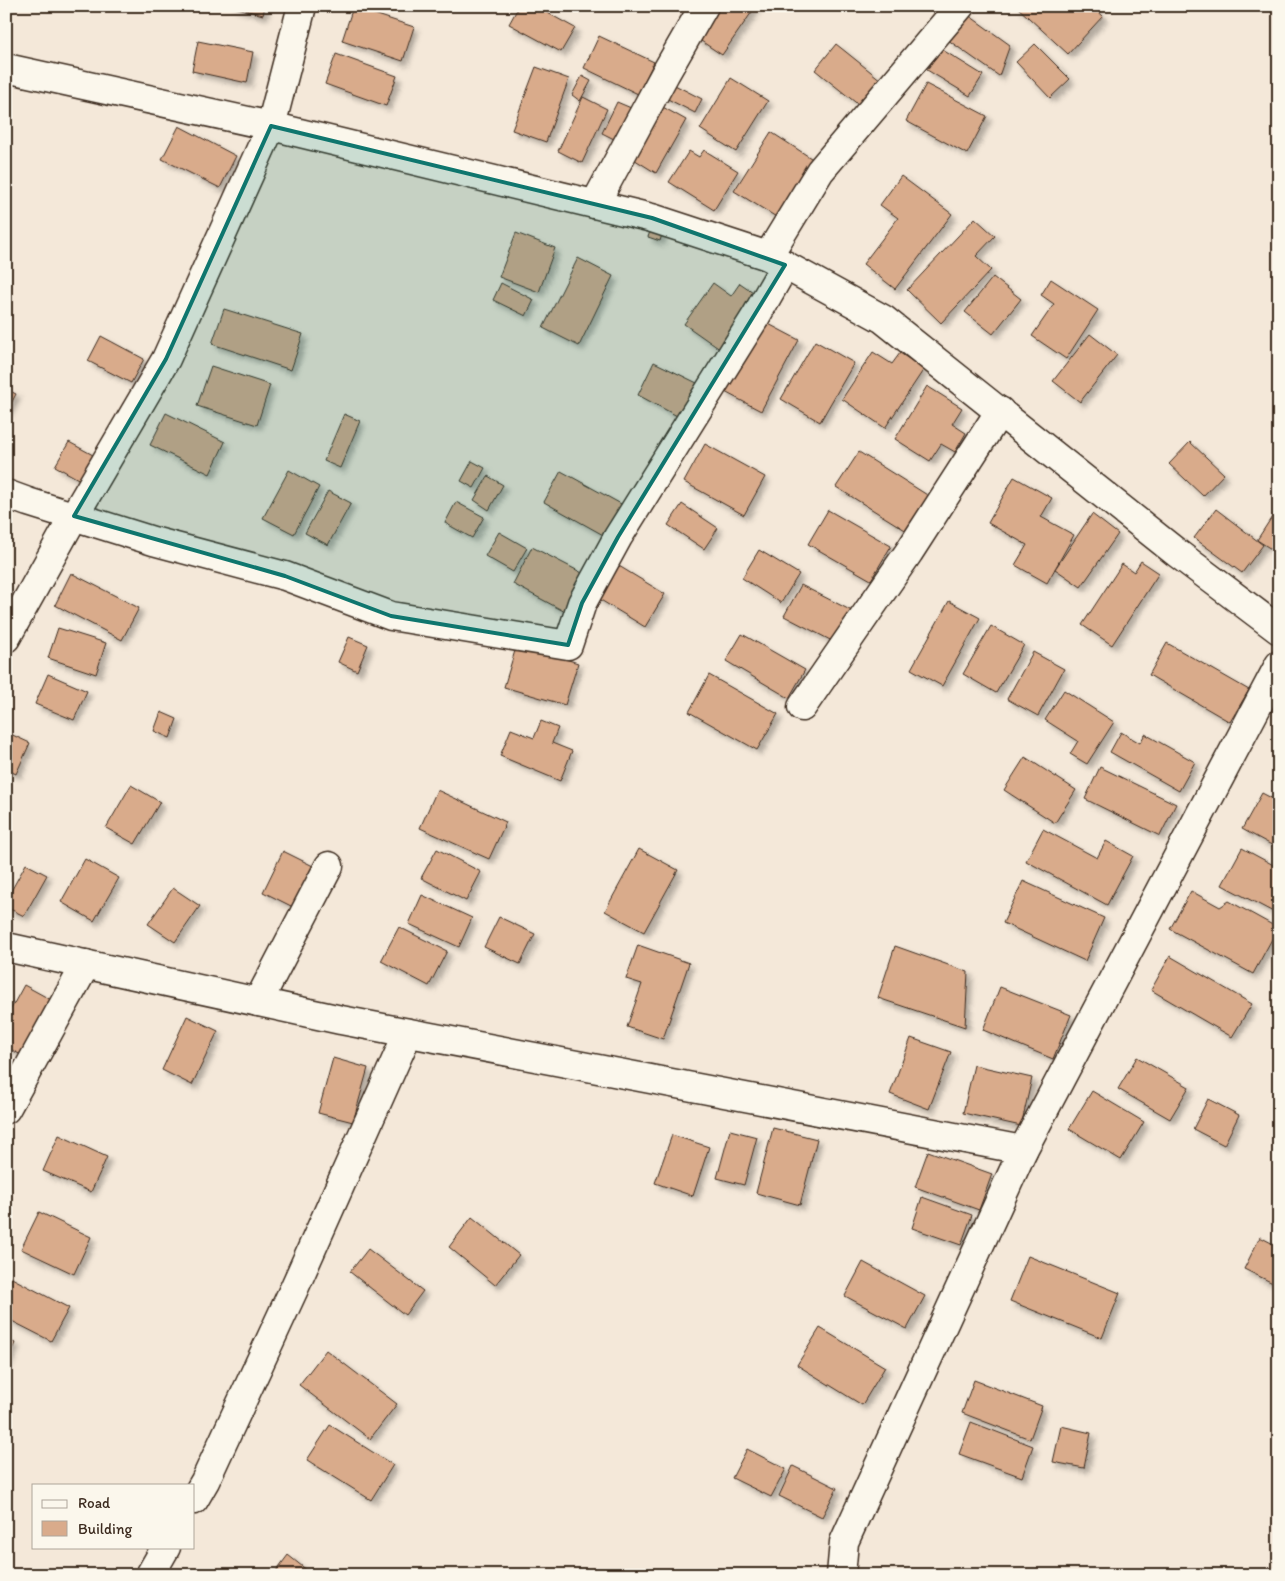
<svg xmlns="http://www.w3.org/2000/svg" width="1285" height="1581" viewBox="0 0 1285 1581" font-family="Itim,sans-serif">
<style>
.building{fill:#d9ab8b;stroke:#3b2a1e;filter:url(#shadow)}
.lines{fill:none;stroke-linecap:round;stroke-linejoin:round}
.minor-casing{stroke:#3b2a1e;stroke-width:31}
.minor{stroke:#fbf7ec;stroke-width:28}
.marked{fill:#0f766e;fill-opacity:0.2;stroke:#0f766e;stroke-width:4;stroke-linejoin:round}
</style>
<defs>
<filter id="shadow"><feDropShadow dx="4.5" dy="4.5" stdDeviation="2.5" flood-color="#0004"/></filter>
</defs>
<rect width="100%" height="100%" fill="#f4e8d9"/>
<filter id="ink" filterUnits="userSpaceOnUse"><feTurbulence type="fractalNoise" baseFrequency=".02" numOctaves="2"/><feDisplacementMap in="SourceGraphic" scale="10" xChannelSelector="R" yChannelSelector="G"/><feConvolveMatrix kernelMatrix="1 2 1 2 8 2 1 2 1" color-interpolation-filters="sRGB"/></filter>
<g filter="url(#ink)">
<g class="building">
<polygon points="230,6 265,6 263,15"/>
<polygon points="519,6 535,6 575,28 561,52 509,24"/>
<polygon points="716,6 756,6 722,55 695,37"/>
<polygon points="1016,6 1092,6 1103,16 1068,54"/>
<polygon points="353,7 414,27 403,61 342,41"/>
<polygon points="967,14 1010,45 999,76 948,40"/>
<polygon points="599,36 654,62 638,94 584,68"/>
<polygon points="198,41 253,52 247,83 192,71"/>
<polygon points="836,44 881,80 860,106 815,70"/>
<polygon points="1035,44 1070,79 1050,98 1016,62"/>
<polygon points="941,49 983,75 970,96 927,70"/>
<polygon points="336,54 397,76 386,106 325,84"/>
<polygon points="536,67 569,79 546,142 512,130"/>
<polygon points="582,76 591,81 580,101 572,95"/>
<polygon points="731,78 768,101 736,152 700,129"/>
<polygon points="665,80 702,99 695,113 658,94"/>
<polygon points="926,84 987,116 967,154 906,121"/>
<polygon points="583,97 607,109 582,163 558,151"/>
<polygon points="617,102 631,108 616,140 602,133"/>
<polygon points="661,106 686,120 656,173 632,158"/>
<polygon points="179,126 236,156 220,188 162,159"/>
<polygon points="771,132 814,160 778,218 734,191"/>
<polygon points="704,150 738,171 714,210 669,182 689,151 699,157"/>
<polygon points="901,176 952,214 895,289 863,264 898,218 880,205"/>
<polygon points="975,218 995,236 976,256 991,270 941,323 907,290"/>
<polygon points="652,226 663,231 660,241 648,237"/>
<polygon points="516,233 555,248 539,292 499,277"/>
<polygon points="578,258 613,276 579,346 543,328"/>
<polygon points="993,277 1021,299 993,334 965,312"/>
<polygon points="1051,279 1098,310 1066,359 1032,336 1054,304 1041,295"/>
<polygon points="501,283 534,300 526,316 493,300"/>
<polygon points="713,283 731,296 740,283 759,296 721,350 684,324"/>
<polygon points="224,309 303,334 291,370 212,344"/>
<polygon points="761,320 799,340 761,411 723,391"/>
<polygon points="1090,334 1117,355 1080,402 1053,381"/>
<polygon points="101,336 144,359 131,383 88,361"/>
<polygon points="815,341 854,363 820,422 781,399"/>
<polygon points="873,352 892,364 900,353 924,369 885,428 842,399"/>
<polygon points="654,362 697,383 679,417 638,395"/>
<polygon points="211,366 270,385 257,425 197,406"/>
<polygon points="927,386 962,408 952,424 966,433 955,452 941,444 930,461 895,439"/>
<polygon points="6,389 16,394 6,413"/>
<polygon points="166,413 225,442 210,474 150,445"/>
<polygon points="344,414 360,421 340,468 324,461"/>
<polygon points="69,442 93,455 80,480 55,466"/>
<polygon points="1190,442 1224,474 1203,496 1169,464"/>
<polygon points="705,444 765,477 744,515 684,482"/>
<polygon points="859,452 932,498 910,533 836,487"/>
<polygon points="472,461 485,468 474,488 461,481"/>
<polygon points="289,470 319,487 294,534 263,518"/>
<polygon points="561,471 623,505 605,536 544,502"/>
<polygon points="488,476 503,485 489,510 474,500"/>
<polygon points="1014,477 1052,498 1041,517 1074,535 1047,583 1015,565 1027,545 988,523"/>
<polygon points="328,491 351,503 328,545 305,533"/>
<polygon points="456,502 484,517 472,538 445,523"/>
<polygon points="682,504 718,528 704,549 668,525"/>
<polygon points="1279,506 1279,554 1257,540"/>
<polygon points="1216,509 1263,545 1242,573 1194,538"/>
<polygon points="828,510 891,546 871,580 808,544"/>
<polygon points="1092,514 1118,534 1081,587 1055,569"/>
<polygon points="499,532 527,548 513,572 485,556"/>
<polygon points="532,547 590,577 571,615 513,584"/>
<polygon points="759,550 799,574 781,603 742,578"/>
<polygon points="1141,561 1159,573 1112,645 1082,625 1122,564 1134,572"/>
<polygon points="614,563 665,594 645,627 594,596"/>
<polygon points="71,573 139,608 122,640 55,605"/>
<polygon points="801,585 852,611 836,643 784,616"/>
<polygon points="949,601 980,618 942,686 911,669"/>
<polygon points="991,626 1024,645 996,693 963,674"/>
<polygon points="58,628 106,643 96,674 48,658"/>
<polygon points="742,634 805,670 789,698 726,661"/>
<polygon points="349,637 368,645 357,671 338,662"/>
<polygon points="1167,643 1249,690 1230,722 1149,675"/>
<polygon points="517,644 578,663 565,705 504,687"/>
<polygon points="1033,652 1064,669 1038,716 1007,699"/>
<polygon points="48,674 87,691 74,720 35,704"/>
<polygon points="709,675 778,714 757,750 689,712"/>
<polygon points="1064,690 1114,722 1087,764 1070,754 1078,741 1045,720"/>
<polygon points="161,712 177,719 170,738 154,731"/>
<polygon points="541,721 558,728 552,743 572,751 560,781 500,756 511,729 534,738"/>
<polygon points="6,732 30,743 16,774 6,769"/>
<polygon points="1121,732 1140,743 1145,734 1195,762 1179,791 1110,752"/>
<polygon points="1025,757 1076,790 1055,823 1004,790"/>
<polygon points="1100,767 1176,804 1160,836 1085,799"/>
<polygon points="131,785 160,802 135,844 106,828"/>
<polygon points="437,790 506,822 489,859 420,828"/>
<polygon points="1262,793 1279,802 1279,849 1242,829"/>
<polygon points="1043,829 1097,858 1106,841 1133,856 1107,905 1026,861"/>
<polygon points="1242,848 1279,868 1279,915 1222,885"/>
<polygon points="437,849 481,872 466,901 421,878"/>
<polygon points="639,849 678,870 644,932 605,911"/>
<polygon points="283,851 313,866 293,907 263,892"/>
<polygon points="85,859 119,878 94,921 61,902"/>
<polygon points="26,864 47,875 24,916 6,907 6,900"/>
<polygon points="1023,881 1104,918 1085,961 1003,923"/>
<polygon points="173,888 200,906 175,942 148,924"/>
<polygon points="1191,891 1220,907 1229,901 1278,928 1253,974 1170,929"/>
<polygon points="422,895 472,918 459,947 409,924"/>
<polygon points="499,917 535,934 520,964 484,947"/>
<polygon points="399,927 447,951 429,986 381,961"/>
<polygon points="638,945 689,963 663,1039 627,1027 642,984 626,979"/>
<polygon points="895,946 968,972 965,1027 878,998"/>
<polygon points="1170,956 1252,1004 1232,1037 1151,990"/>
<polygon points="24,985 55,1002 25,1057 6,1047 6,1018"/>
<polygon points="1000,987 1071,1015 1053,1059 983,1030"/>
<polygon points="187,1016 218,1031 192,1085 162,1070"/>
<polygon points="911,1038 951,1052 929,1109 890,1094"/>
<polygon points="1137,1057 1189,1087 1170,1119 1118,1089"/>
<polygon points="333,1058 368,1068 353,1122 318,1113"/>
<polygon points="974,1065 1032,1078 1021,1126 963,1113"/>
<polygon points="1092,1091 1144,1122 1121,1160 1069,1129"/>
<polygon points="1208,1099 1239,1115 1224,1145 1193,1129"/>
<polygon points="773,1128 817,1139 800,1205 756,1193"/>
<polygon points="730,1130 757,1137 744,1185 717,1178"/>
<polygon points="59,1135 107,1157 91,1192 43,1171"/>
<polygon points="672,1135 709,1147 693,1196 655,1183"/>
<polygon points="928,1151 992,1174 979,1210 915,1187"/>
<polygon points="922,1197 972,1215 961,1245 912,1228"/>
<polygon points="39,1212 91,1237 74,1274 21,1249"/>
<polygon points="472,1217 519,1255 495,1285 449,1247"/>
<polygon points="1260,1237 1279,1247 1279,1286 1244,1269"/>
<polygon points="368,1249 423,1291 405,1315 350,1272"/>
<polygon points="1028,1256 1120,1293 1102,1338 1010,1301"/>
<polygon points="863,1262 925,1296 907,1329 845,1296"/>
<polygon points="6,1275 69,1308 51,1341 6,1318"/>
<polygon points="820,1328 885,1367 862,1405 797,1365"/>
<polygon points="6,1339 15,1343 6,1363"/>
<polygon points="326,1350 397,1404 370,1439 299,1385"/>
<polygon points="974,1380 1042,1406 1030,1439 962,1413"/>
<polygon points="971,1422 1033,1446 1022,1477 959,1454"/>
<polygon points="330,1425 393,1465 371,1500 307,1460"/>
<polygon points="1061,1426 1091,1433 1084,1468 1053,1462"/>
<polygon points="747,1449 786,1469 771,1497 732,1478"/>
<polygon points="793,1466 837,1488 822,1517 779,1496"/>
<polygon points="288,1555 313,1575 273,1575"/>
</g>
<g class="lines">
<g class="minor-casing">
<g id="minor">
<polyline points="302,6 271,126 652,218 768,256 883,319 1177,553 1279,630"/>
<polyline points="6,68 271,126 166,359 74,516 6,638"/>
<polyline points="595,204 665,74 704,6"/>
<polyline points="768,256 820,171 960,6"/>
<polyline points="6,494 28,502 153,541 285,576 391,616 568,645 582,603 618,537 756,316 785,265"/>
<polyline points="802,707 909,552 1000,411"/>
<polyline points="6,947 341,1020 1023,1150"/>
<polyline points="258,1002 329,866"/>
<polyline points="6,1109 86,964"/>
<polyline points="194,1500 205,1481 293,1291 408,1033"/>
<polyline points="150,1575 166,1547"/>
<polyline points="841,1575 844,1542 1023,1150 1279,665"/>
</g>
</g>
<use href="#minor" class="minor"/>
</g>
</g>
<path class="marked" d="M271 126 652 218 785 265 618 537 582 603 568 645 391 616 285 576 74 516 166 359Z"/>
<rect width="1285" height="1581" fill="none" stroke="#fbf7ec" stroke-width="25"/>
<rect x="12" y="12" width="1260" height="1556" fill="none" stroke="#3b2a1e" stroke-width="2" filter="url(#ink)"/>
<rect x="32" y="1484" width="162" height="65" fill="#fbf7ec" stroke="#aea59a"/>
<rect x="42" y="1500" width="25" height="8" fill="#fbf7ec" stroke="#aea59a"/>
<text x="78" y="1508" font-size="15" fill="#3b2a1e">Road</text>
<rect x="42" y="1521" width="25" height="15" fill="#d9ab8b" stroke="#aea59a"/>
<text x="78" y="1534" font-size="15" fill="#3b2a1e">Building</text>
</svg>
